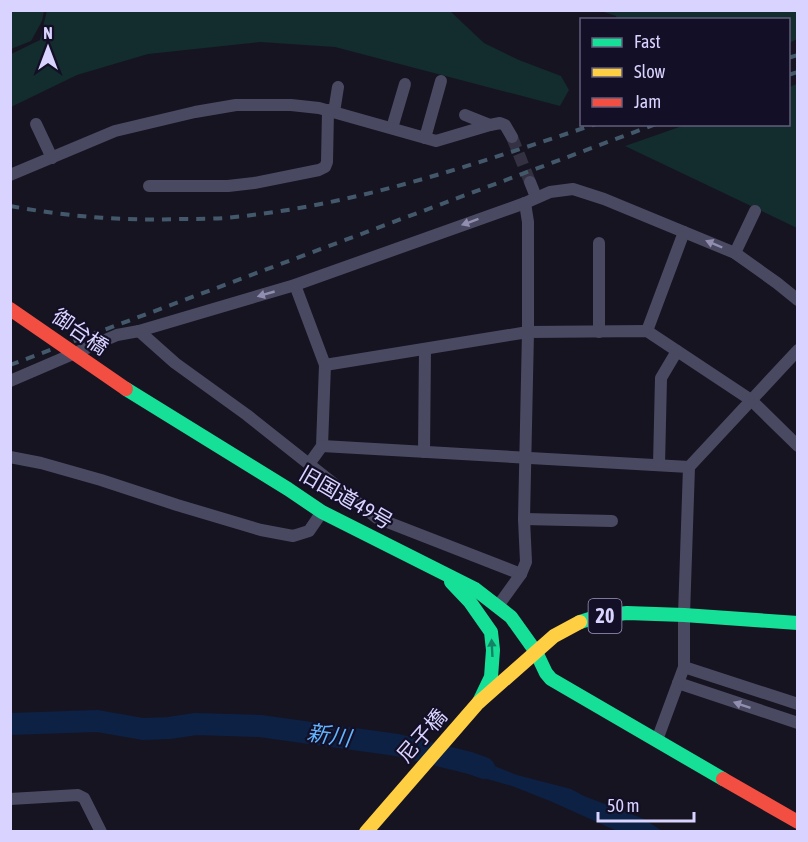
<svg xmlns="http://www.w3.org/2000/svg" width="808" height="842" viewBox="0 0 808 842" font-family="'Asap Condensed','Noto Sans JP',sans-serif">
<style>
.green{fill:#132c2d}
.water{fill:#0d2144}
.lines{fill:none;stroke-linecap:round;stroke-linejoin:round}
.river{stroke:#0d2144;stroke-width:22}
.street-tunnel{stroke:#333142;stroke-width:12;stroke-dasharray:12 6;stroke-linecap:butt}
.street{stroke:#4a4962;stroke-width:12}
.fast{stroke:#16e098;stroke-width:14}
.slow{stroke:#ffcf43;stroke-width:14}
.jam{stroke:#f24e42;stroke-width:14}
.rail{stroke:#43596b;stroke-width:4;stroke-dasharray:9 8;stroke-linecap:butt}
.jam-bridge{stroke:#f24e42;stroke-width:14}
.oneway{fill:#928eb0}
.oneway2{fill:#158265}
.labels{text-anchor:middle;stroke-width:4.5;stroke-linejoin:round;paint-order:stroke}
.shield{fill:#130f26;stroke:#9e99be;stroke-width:1.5}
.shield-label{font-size:20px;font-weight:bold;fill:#d9d4ff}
.street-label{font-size:21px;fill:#d9d4ff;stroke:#130f26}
.water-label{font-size:22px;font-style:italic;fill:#62b6ff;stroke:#130f26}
</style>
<rect width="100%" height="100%" fill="#161421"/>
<g class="green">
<polygon points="11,10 44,11 42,21 31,41 11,49"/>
<polygon points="47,10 450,11 484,43 519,60 561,76 569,90 560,106 335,47 260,42 148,54 77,75 11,107 11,54 40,40"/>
<polygon points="601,11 797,11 797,39 789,43 788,20 617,20 616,16"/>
<polygon points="797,84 797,228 625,146 685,125 788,124 789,87"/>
</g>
<polygon class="water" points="464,751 477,759 517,775 571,789 584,796 644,819 662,831 617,831 550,801 512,786 449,768"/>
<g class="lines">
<polyline class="river" points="10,724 97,721 143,729 169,728 196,724 260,726 397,745 470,763 484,768"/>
<polyline class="street-tunnel" points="512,137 530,182"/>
<g class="street">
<polyline points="334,112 338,87"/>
<polyline points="465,115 490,125"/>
<polyline points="36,124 52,158"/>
<polyline points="392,128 405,84"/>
<polyline points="425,138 441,81"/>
<polyline points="10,175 115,131 195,112 236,105 291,105 319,108 436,141 490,125 500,123 505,125 512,137"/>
<polyline points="530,182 536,197"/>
<polyline points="149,186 228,186 254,183 319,170 325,167 327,162 328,110"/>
<polyline points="599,243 599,332"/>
<polyline points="735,253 755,211"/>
<polyline points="295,285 325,365 322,446 309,464"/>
<polyline points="139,331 295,285 525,203 550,192 573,189 604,199 735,253 777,283 798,300"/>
<polyline points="647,331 684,232"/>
<polyline points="325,365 528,332 647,331 751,400 798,446"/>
<polyline points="10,381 117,335 139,331 175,363 247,415 377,518 521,574"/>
<polyline points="322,446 689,467"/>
<polyline points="424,452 425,349"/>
<polyline points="10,457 41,463 101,480 177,505 261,530 293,536 309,531 322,512"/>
<polyline points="659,465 661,378 677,351"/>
<polyline points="524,519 612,521"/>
<polyline points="498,606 521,574 526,562 524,519 528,332 528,222 525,203"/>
<polyline points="684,667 798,704"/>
<polyline points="678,683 798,723"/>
<polyline points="657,740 684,667 684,615 689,467 798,350"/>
<polyline points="10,799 78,795 84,798 101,832"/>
</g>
<g class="fast">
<polyline points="126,389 288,489 322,512 475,589 511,617 536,652 546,673 551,679 723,779"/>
<polyline points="451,582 470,602 491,632 493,650 491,677 479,702"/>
<polyline points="580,622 599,616 627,613 684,615 798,623"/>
</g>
<polyline class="slow" points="366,832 478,703 554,636 580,622"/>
<polyline class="jam" points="723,779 798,822"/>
<g class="rail">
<polyline points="788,58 798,55"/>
<polyline points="788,75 798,72"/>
<path d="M10 206C70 217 123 221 183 219 197 219 211 219 224 218 352 207 475 164 596 124"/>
<polyline points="10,365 656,124"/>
</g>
<polyline class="jam-bridge" points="10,309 126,389"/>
</g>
<defs><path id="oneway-solid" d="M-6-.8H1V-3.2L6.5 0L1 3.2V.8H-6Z" transform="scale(1.5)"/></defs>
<g class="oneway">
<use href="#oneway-solid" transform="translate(470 222) rotate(160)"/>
<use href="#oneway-solid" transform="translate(714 244) rotate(-157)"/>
<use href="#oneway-solid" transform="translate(266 294) rotate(164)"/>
<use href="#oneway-solid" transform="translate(742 705) rotate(-161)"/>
</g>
<use class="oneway2" href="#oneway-solid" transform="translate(492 648) rotate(-93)"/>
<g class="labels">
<rect class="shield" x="588.5" y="599" width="33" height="34" rx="4.5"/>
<g class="shield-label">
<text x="605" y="623">20</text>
</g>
<g class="street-label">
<text transform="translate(80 332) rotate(35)" y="7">御台橋</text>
<text transform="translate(346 498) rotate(30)" y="7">旧国道49号</text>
<text transform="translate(422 736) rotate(-49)" y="7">尼子橋</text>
</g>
<g class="water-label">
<text transform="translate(329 735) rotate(8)" y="8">新川</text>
</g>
</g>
<rect width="808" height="842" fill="none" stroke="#d9d4ff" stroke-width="24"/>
<rect x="580" y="18" width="210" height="108" fill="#130f26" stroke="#625e7d" stroke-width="1.5"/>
<rect x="592" y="38" width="30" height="9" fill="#16e098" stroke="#625e7d" stroke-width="1.5"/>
<text x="634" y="48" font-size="18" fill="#d9d4ff">Fast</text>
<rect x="592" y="68" width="30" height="9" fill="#ffcf43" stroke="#625e7d" stroke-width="1.5"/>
<text x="634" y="78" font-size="18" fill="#d9d4ff">Slow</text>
<rect x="592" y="98" width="30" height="9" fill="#f24e42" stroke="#625e7d" stroke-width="1.5"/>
<text x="634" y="108" font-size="18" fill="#d9d4ff">Jam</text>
<g transform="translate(48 48)" stroke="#130f26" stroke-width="4.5" paint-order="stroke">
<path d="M0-4.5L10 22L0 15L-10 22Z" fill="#d9d4ff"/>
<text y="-9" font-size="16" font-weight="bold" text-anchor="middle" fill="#d9d4ff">N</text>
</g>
<path d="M598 812v9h96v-9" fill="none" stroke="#d9d4ff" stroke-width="3"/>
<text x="607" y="812" font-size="18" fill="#d9d4ff" stroke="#130f26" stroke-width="4.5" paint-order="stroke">50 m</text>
</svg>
